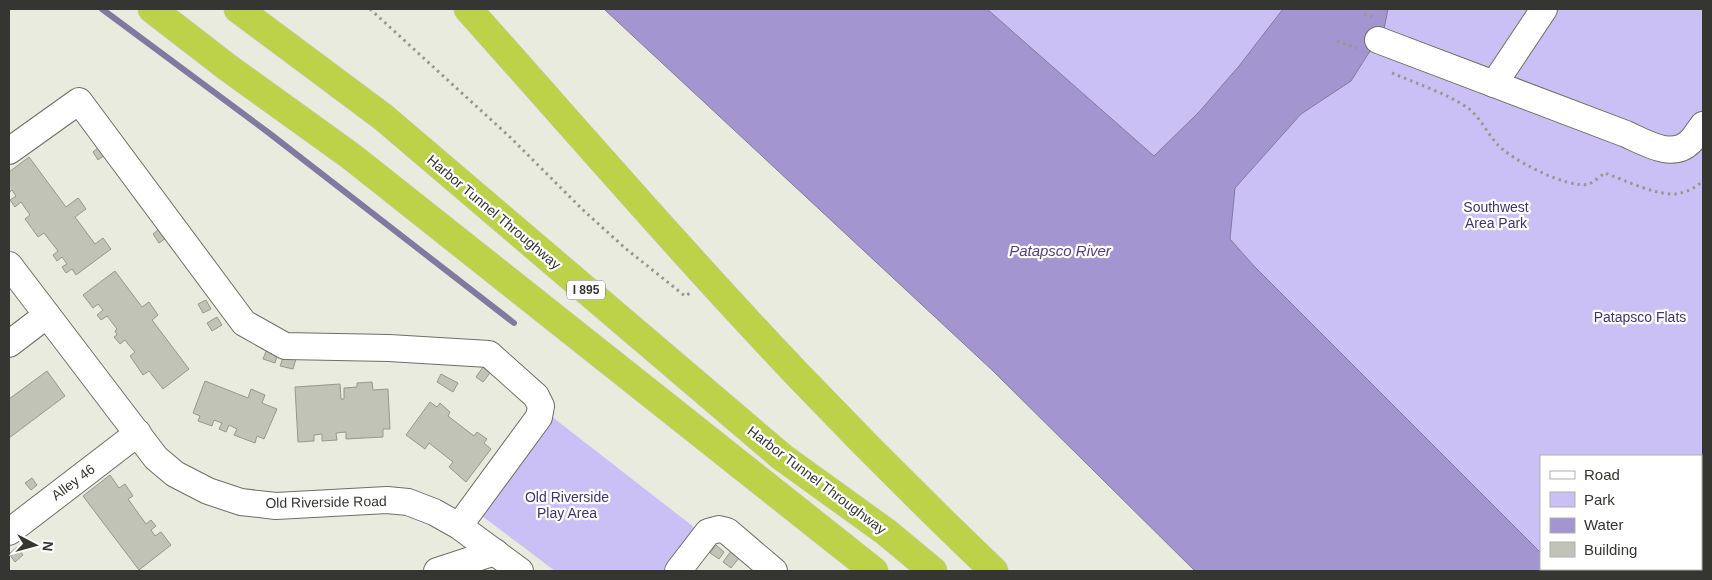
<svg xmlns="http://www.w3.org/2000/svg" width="1712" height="580" viewBox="0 0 1712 580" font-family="Arial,sans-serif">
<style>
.green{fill:#cbc0f5}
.water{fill:#a396d0;stroke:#8279a0}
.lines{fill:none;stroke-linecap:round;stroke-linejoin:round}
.stream{stroke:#8279a0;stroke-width:6}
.building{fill:#c0c3b6;stroke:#95988b}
.minor-casing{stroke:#6e7065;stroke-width:28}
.highway-casing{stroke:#cacbc9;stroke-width:29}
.path{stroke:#97998f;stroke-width:3;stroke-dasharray:2.5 4;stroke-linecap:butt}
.minor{stroke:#fff;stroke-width:26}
.highway{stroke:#bdd248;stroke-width:28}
.labels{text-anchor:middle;stroke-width:4.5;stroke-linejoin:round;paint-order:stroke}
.shield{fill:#fff;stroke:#72726f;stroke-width:1}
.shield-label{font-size:12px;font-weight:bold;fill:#353631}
.park-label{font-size:14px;fill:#453075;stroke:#fff}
.street-label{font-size:14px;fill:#353631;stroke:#fff}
.water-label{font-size:15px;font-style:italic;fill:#544087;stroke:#fff}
</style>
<rect width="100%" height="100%" fill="#e8ebdd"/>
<g class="green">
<polygon points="987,9 1703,9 1703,571 1561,571 1558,569 1701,569 1701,456 1541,456 1541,553 1254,266 1154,156"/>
<polygon points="551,416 695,528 665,571 555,571 478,513"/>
</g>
<polygon class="water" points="604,9 987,9 1154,156 1199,112 1239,66 1283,9 1388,9 1384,29 1351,81 1301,114 1235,188 1230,239 1254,266 1541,553 1541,569 1558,569 1561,571 1195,571 992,370"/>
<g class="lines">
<polyline class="stream" points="102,9 269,133 514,323"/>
</g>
<g class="building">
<polygon points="99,147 105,155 98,160 93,152"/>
<polygon points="29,157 66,207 78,198 79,199 86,209 75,217 95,244 103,238 111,249 76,275 72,269 66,273 62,267 67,264 62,257 57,261 53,255 58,251 44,233 38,237 36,234 25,219 30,215 21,202 15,207 10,200 16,196 12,190 9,193 9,172"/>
<polygon points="159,229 166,238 159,243 153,234"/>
<polygon points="115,271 142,307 149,302 158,315 152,320 189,369 163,389 149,371 143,375 130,356 135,352 128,344 125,340 120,344 114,337 117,335 115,331 117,329 107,316 101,320 97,315 103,310 98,304 93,308 83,295"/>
<polygon points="206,300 211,309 203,313 198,304"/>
<polygon points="217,317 222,325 212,331 207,323"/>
<polygon points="267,349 278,353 275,363 263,359"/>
<polygon points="284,355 296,359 293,369 280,366"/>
<polygon points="483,367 490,373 483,382 476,377"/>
<polygon points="47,371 65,396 9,438 9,399"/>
<polygon points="441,374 458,383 453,392 437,382"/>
<polygon points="205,381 248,398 251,389 265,395 262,403 277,409 264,439 257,436 255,443 234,435 237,429 229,425 226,432 219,429 222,423 214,420 212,426 198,421 200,416 193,413"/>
<polygon points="372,382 373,390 388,389 390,429 383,429 383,437 346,439 346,432 336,433 337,440 322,441 322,434 314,435 314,441 298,442 295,387 340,384 341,399 344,399 344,388 357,387 357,383"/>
<polygon points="430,402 437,407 440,403 450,412 448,416 474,436 477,432 487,439 484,443 491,449 466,482 449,467 453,462 429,443 425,449 406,435"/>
<polygon points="110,475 119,488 125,484 133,496 128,499 146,524 151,520 156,526 151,530 155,536 161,532 171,545 139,570 83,496"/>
<polygon points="32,478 37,485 31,490 25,483"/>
<polygon points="716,545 724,552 719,559 710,553"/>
<polygon points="17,547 23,555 15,562 9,554"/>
<polygon points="731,551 739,558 731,568 723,562"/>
</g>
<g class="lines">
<g class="minor-casing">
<g id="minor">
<path d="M1378 40 1626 134C1646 143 1673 160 1691 141 1696 136 1699 130 1703 125"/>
<polyline points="1494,84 1544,9"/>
<polyline points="9,151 79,101 244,323 285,346 389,348 489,354 536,396 541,406 539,417 459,526"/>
<polyline points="9,265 156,458 175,474 208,491 241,502 276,506 387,500 408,502 434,512 459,526 520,571"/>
<polyline points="9,344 47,315"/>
<polyline points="9,532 138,433"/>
<polyline points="437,571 495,552"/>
<polyline points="678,571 708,532 719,529 727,531 774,571"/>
</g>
</g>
<g class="highway-casing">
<g id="highway">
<polyline points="152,9 227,67 352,157 874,571"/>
<polyline points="238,9 383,117 782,457 886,532 933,571"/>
<path d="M468 9C577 131 684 255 797 374 861 441 927 507 994 571"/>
</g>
</g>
<g class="path">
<polyline points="370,9 511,138 582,209 625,248 685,296 690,293"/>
<polyline points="1364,14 1373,17"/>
<polyline points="1337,41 1357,48"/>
<path d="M1392 73C1415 83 1448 94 1468 108 1480 117 1487 133 1497 144 1510 159 1569 190 1589 184 1594 182 1600 176 1605 173 1624 180 1655 195 1675 194 1686 193 1696 187 1703 181"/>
</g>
<use href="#minor" class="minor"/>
<use href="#highway" class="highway"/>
</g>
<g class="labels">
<rect class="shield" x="567" y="280.5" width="38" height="19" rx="4"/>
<g class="shield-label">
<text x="586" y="294">I 895</text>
</g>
<g class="park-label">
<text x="1496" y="212">Southwest<tspan x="1496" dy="16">Area Park</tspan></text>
<text x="1640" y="322">Patapsco Flats</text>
<text x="567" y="502">Old Riverside<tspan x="567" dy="16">Play Area</tspan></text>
</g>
<g class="street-label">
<text transform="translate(494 212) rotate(40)" y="5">Harbor Tunnel Throughway</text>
<text transform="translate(817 480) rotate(37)" y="5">Harbor Tunnel Throughway</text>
<text transform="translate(73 482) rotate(-37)" y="5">Alley 46</text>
<text transform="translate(326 502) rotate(-1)" y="5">Old Riverside Road</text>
</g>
<g class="water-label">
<text x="1060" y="256">Patapsco River</text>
</g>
</g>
<rect width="1712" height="580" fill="none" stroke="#353631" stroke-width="20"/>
<rect x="1540" y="455" width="162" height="115" fill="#ffffff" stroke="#aeafad"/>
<rect x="1550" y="471" width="25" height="8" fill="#ffffff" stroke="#aeafad"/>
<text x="1584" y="480" font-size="15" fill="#353631">Road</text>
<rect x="1550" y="492" width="25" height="15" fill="#cbc0f5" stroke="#aeafad"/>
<text x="1584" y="505" font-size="15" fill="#353631">Park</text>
<rect x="1550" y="518" width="25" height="15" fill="#a396d0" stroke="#aeafad"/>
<text x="1584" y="530" font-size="15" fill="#353631">Water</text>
<rect x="1550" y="542" width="25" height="15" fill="#c0c3b6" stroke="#aeafad"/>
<text x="1584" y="555" font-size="15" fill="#353631">Building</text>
<g transform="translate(35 545) rotate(96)" stroke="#ffffff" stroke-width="4" paint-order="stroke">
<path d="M0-4L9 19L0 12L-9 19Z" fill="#353631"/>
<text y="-8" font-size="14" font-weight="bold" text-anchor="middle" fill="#353631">N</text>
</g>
</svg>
